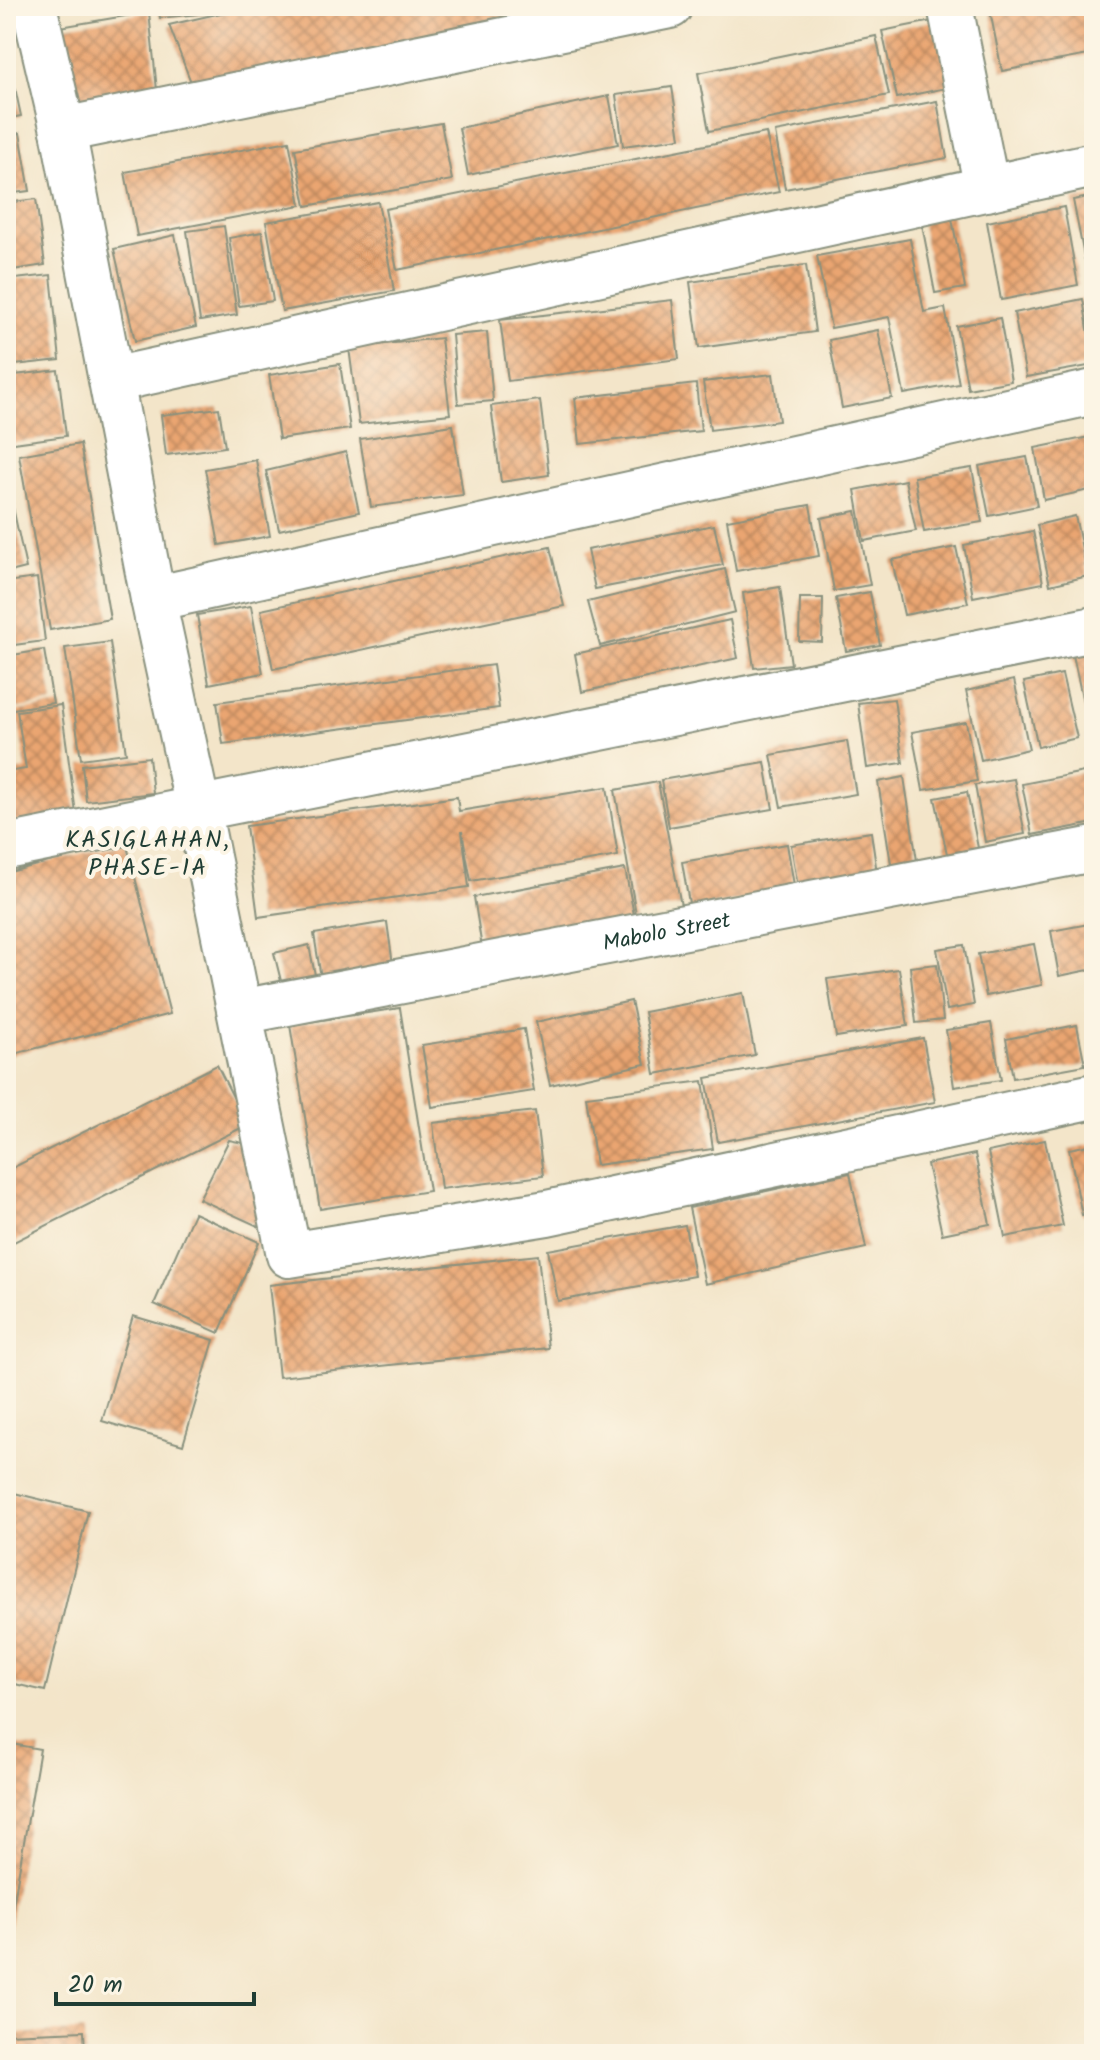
<svg xmlns="http://www.w3.org/2000/svg" width="1100" height="2060" viewBox="0 0 1100 2060" font-family="Kalam,sans-serif">
<style>
.building{fill:url(#building-cross-hatch)}
.lines{fill:none;stroke-linecap:round;stroke-linejoin:round}
.street-casing{stroke:#89917e;stroke-width:48}
.street{stroke:#fff;stroke-width:44}
.labels{text-anchor:middle;stroke-width:8;stroke-linejoin:round;paint-order:stroke}
.street-label{font-size:22px;fill:#1f3d34;stroke:#fcf5e5}
.neighbourhood-label{font-size:24px;letter-spacing:2px;fill:#1f3d34;stroke:#fcf5e5}
</style>
<defs>
<pattern id="building-cross-hatch" width="8" height="8" patternUnits="userSpaceOnUse" patternTransform="scale(2)"><rect width="8" height="8" fill="#eaa571"/><path d="M0 0l8 8M0 8l8-8" fill="none" stroke="#bd885e"/></pattern>
</defs>
<rect width="100%" height="100%" fill="#fcf5e5"/>
<filter id="ink" filterUnits="userSpaceOnUse"><feTurbulence type="fractalNoise" baseFrequency=".0125" numOctaves="2"/><feDisplacementMap in="SourceGraphic" scale="16" xChannelSelector="R" yChannelSelector="G"/><feConvolveMatrix kernelMatrix="1 2 1 2 8 2 1 2 1" color-interpolation-filters="sRGB"/></filter>
<filter id="wash" filterUnits="userSpaceOnUse"><feTurbulence type="fractalNoise" baseFrequency=".006" numOctaves="4" result="noise"/><feDisplacementMap in="SourceGraphic" scale="32" xChannelSelector="R" yChannelSelector="G"/><feGaussianBlur stdDeviation="1.8" result="paint"/><feColorMatrix in="noise" values="0 0 0 0 0 0 0 0 0 0 0 0 0 0 0 0 0 1.4 0 .05"/><feComposite in="paint" operator="in"/></filter>
<g filter="url(#wash)">
<rect width="100%" height="100%" fill="#f3e5c9"/>
<g id="blocks">
<g class="building">
<polygon points="158,6 217,6 218,12 160,18"/>
<polygon points="251,6 508,6 511,23 194,90 169,25"/>
<polygon points="989,6 1094,6 1094,54 1002,71"/>
<polygon points="149,12 159,110 73,123 60,27"/>
<polygon points="937,20 951,87 897,98 882,31"/>
<polygon points="876,36 889,95 709,131 698,73"/>
<polygon points="11,69 21,116 6,119 6,70"/>
<polygon points="672,87 680,138 623,146 616,95"/>
<polygon points="609,96 618,144 468,175 459,128"/>
<polygon points="937,101 947,158 785,189 775,132"/>
<polygon points="441,123 452,180 306,206 295,149"/>
<polygon points="20,133 30,191 6,194 6,135"/>
<polygon points="766,133 779,192 397,270 385,209"/>
<polygon points="289,141 301,205 137,236 125,172"/>
<polygon points="1094,196 1094,259 1085,261 1073,200"/>
<polygon points="36,199 45,265 6,271 6,203"/>
<polygon points="378,202 394,291 282,311 266,222"/>
<polygon points="1064,207 1078,285 1001,300 987,222"/>
<polygon points="950,208 965,288 935,293 920,214"/>
<polygon points="224,226 237,315 200,321 187,231"/>
<polygon points="262,232 273,301 239,306 229,238"/>
<polygon points="175,235 196,327 135,341 114,249"/>
<polygon points="910,239 924,312 945,308 959,384 904,394 889,317 831,328 817,256"/>
<polygon points="806,265 815,332 699,348 690,282"/>
<polygon points="51,275 60,360 6,366 6,280"/>
<polygon points="1083,299 1094,365 1026,377 1014,313"/>
<polygon points="672,300 679,359 508,381 500,320"/>
<polygon points="1000,318 1011,381 968,389 956,326"/>
<polygon points="878,330 892,398 842,408 829,340"/>
<polygon points="487,332 493,401 458,404 452,335"/>
<polygon points="441,338 450,414 359,424 349,348"/>
<polygon points="340,364 350,429 279,439 269,375"/>
<polygon points="58,370 66,436 6,444 6,376"/>
<polygon points="773,374 779,421 710,430 703,382"/>
<polygon points="696,384 701,431 580,444 575,398"/>
<polygon points="540,400 549,475 501,482 491,406"/>
<polygon points="219,408 225,447 166,455 161,415"/>
<polygon points="453,425 463,495 371,507 360,439"/>
<polygon points="1094,436 1094,489 1044,500 1035,448"/>
<polygon points="80,444 110,619 50,630 19,455"/>
<polygon points="346,452 359,512 279,530 266,471"/>
<polygon points="1027,457 1037,506 989,516 979,466"/>
<polygon points="256,460 270,536 219,545 205,469"/>
<polygon points="972,468 982,522 924,532 914,477"/>
<polygon points="6,475 26,568 6,573"/>
<polygon points="905,480 916,531 864,541 855,490"/>
<polygon points="810,505 819,556 736,571 727,520"/>
<polygon points="856,511 870,585 834,591 821,518"/>
<polygon points="1075,516 1088,576 1050,585 1037,525"/>
<polygon points="714,525 723,565 595,589 587,550"/>
<polygon points="1033,531 1043,583 973,597 964,545"/>
<polygon points="550,547 564,606 273,669 261,610"/>
<polygon points="956,547 968,603 904,615 892,560"/>
<polygon points="725,569 735,612 600,646 588,602"/>
<polygon points="37,578 45,641 6,646 6,582"/>
<polygon points="780,587 791,664 754,668 743,593"/>
<polygon points="870,592 880,645 846,651 836,598"/>
<polygon points="800,598 823,598 822,642 799,641"/>
<polygon points="251,606 263,673 209,684 197,615"/>
<polygon points="730,620 738,658 582,692 575,654"/>
<polygon points="110,642 126,753 81,759 65,648"/>
<polygon points="44,650 53,703 6,710 6,656"/>
<polygon points="1094,651 1094,749 1093,749 1073,655"/>
<polygon points="493,665 499,708 223,744 217,702"/>
<polygon points="1062,674 1077,738 1038,747 1024,682"/>
<polygon points="1014,680 1029,749 981,760 966,691"/>
<polygon points="894,699 903,763 867,768 858,703"/>
<polygon points="61,705 76,813 6,824 6,772 26,769 17,711"/>
<polygon points="966,722 977,781 923,790 912,732"/>
<polygon points="847,741 856,794 781,807 771,755"/>
<polygon points="149,757 153,793 86,801 82,765"/>
<polygon points="765,762 773,809 669,827 661,780"/>
<polygon points="1094,770 1094,823 1032,835 1022,784"/>
<polygon points="904,777 918,867 892,870 878,782"/>
<polygon points="1014,779 1025,834 985,842 975,785"/>
<polygon points="658,782 681,906 636,914 615,790"/>
<polygon points="607,787 618,856 471,881 462,831 469,887 258,917 246,826 457,797 459,811"/>
<polygon points="967,792 978,848 947,854 935,798"/>
<polygon points="871,832 877,873 798,887 791,845"/>
<polygon points="126,842 170,1014 6,1056 6,873"/>
<polygon points="787,844 795,891 690,909 682,862"/>
<polygon points="625,869 635,920 482,948 474,897"/>
<polygon points="387,922 394,972 322,984 314,934"/>
<polygon points="1094,923 1094,969 1059,976 1051,931"/>
<polygon points="1034,944 1042,985 986,996 978,954"/>
<polygon points="309,945 318,990 285,997 274,953"/>
<polygon points="964,945 974,1005 947,1010 937,949"/>
<polygon points="937,964 943,1020 916,1023 910,967"/>
<polygon points="899,969 908,1026 836,1037 827,979"/>
<polygon points="743,993 755,1055 655,1074 644,1012"/>
<polygon points="631,1001 645,1064 550,1085 536,1022"/>
<polygon points="400,1008 429,1191 320,1209 290,1025"/>
<polygon points="991,1023 1001,1080 954,1087 946,1030"/>
<polygon points="1077,1025 1085,1065 1013,1078 1006,1039"/>
<polygon points="524,1029 534,1091 432,1107 422,1045"/>
<polygon points="923,1038 935,1102 718,1142 706,1078"/>
<polygon points="217,1065 247,1125 6,1246 6,1171"/>
<polygon points="703,1081 713,1149 596,1165 586,1096"/>
<polygon points="535,1111 543,1176 441,1189 433,1123"/>
<polygon points="229,1140 257,1146 262,1228 199,1199"/>
<polygon points="1045,1140 1063,1226 1005,1237 988,1152"/>
<polygon points="1094,1144 1094,1213 1082,1215 1069,1149"/>
<polygon points="975,1154 990,1224 942,1234 927,1164"/>
<polygon points="850,1173 866,1248 705,1284 689,1208"/>
<polygon points="194,1213 259,1242 219,1333 154,1304"/>
<polygon points="685,1225 694,1276 558,1301 548,1250"/>
<polygon points="538,1255 548,1348 279,1377 269,1285"/>
<polygon points="133,1316 214,1340 183,1445 102,1421"/>
<polygon points="6,1491 88,1511 45,1691 6,1682"/>
<polygon points="6,1743 40,1749 8,1935 6,1935"/>
<polygon points="84,2031 85,2054 6,2054 6,2034"/>
</g>
</g>
</g>
<g filter="url(#ink)">
<use href="#blocks" fill-opacity="0" stroke="#89917e" stroke-width="2"/>
<g class="lines">
<g class="street-casing">
<g id="street">
<polyline points="34,6 63,130 153,599 198,808 289,1255 547,1213 1094,1096"/>
<polyline points="950,6 987,189"/>
<polyline points="63,130 670,6"/>
<polyline points="112,380 1094,165"/>
<polyline points="153,599 1094,392"/>
<polyline points="6,847 1094,629"/>
<path id="s1" d="M240 1012 1094 849"/>
</g>
</g>
<use href="#street" class="street"/>
</g>
</g>
<g class="labels">
<g class="street-label">
<text dy="8" stroke="none"><textPath href="#s1" startOffset="434">Mabolo Street</textPath></text>
</g>
<g class="neighbourhood-label">
<text x="148" y="847">KASIGLAHAN,<tspan x="148" dy="28">PHASE-1A</tspan></text>
</g>
</g>
<rect width="1100" height="2060" fill="none" stroke="#fcf5e5" stroke-width="32"/>
<path d="M56 1992v12h198v-12" fill="none" stroke="#1f3d34" stroke-width="4"/>
<text x="68" y="1992" font-size="24" fill="#1f3d34" stroke="#fcf5e5" stroke-width="6" paint-order="stroke">20 m</text>
</svg>
